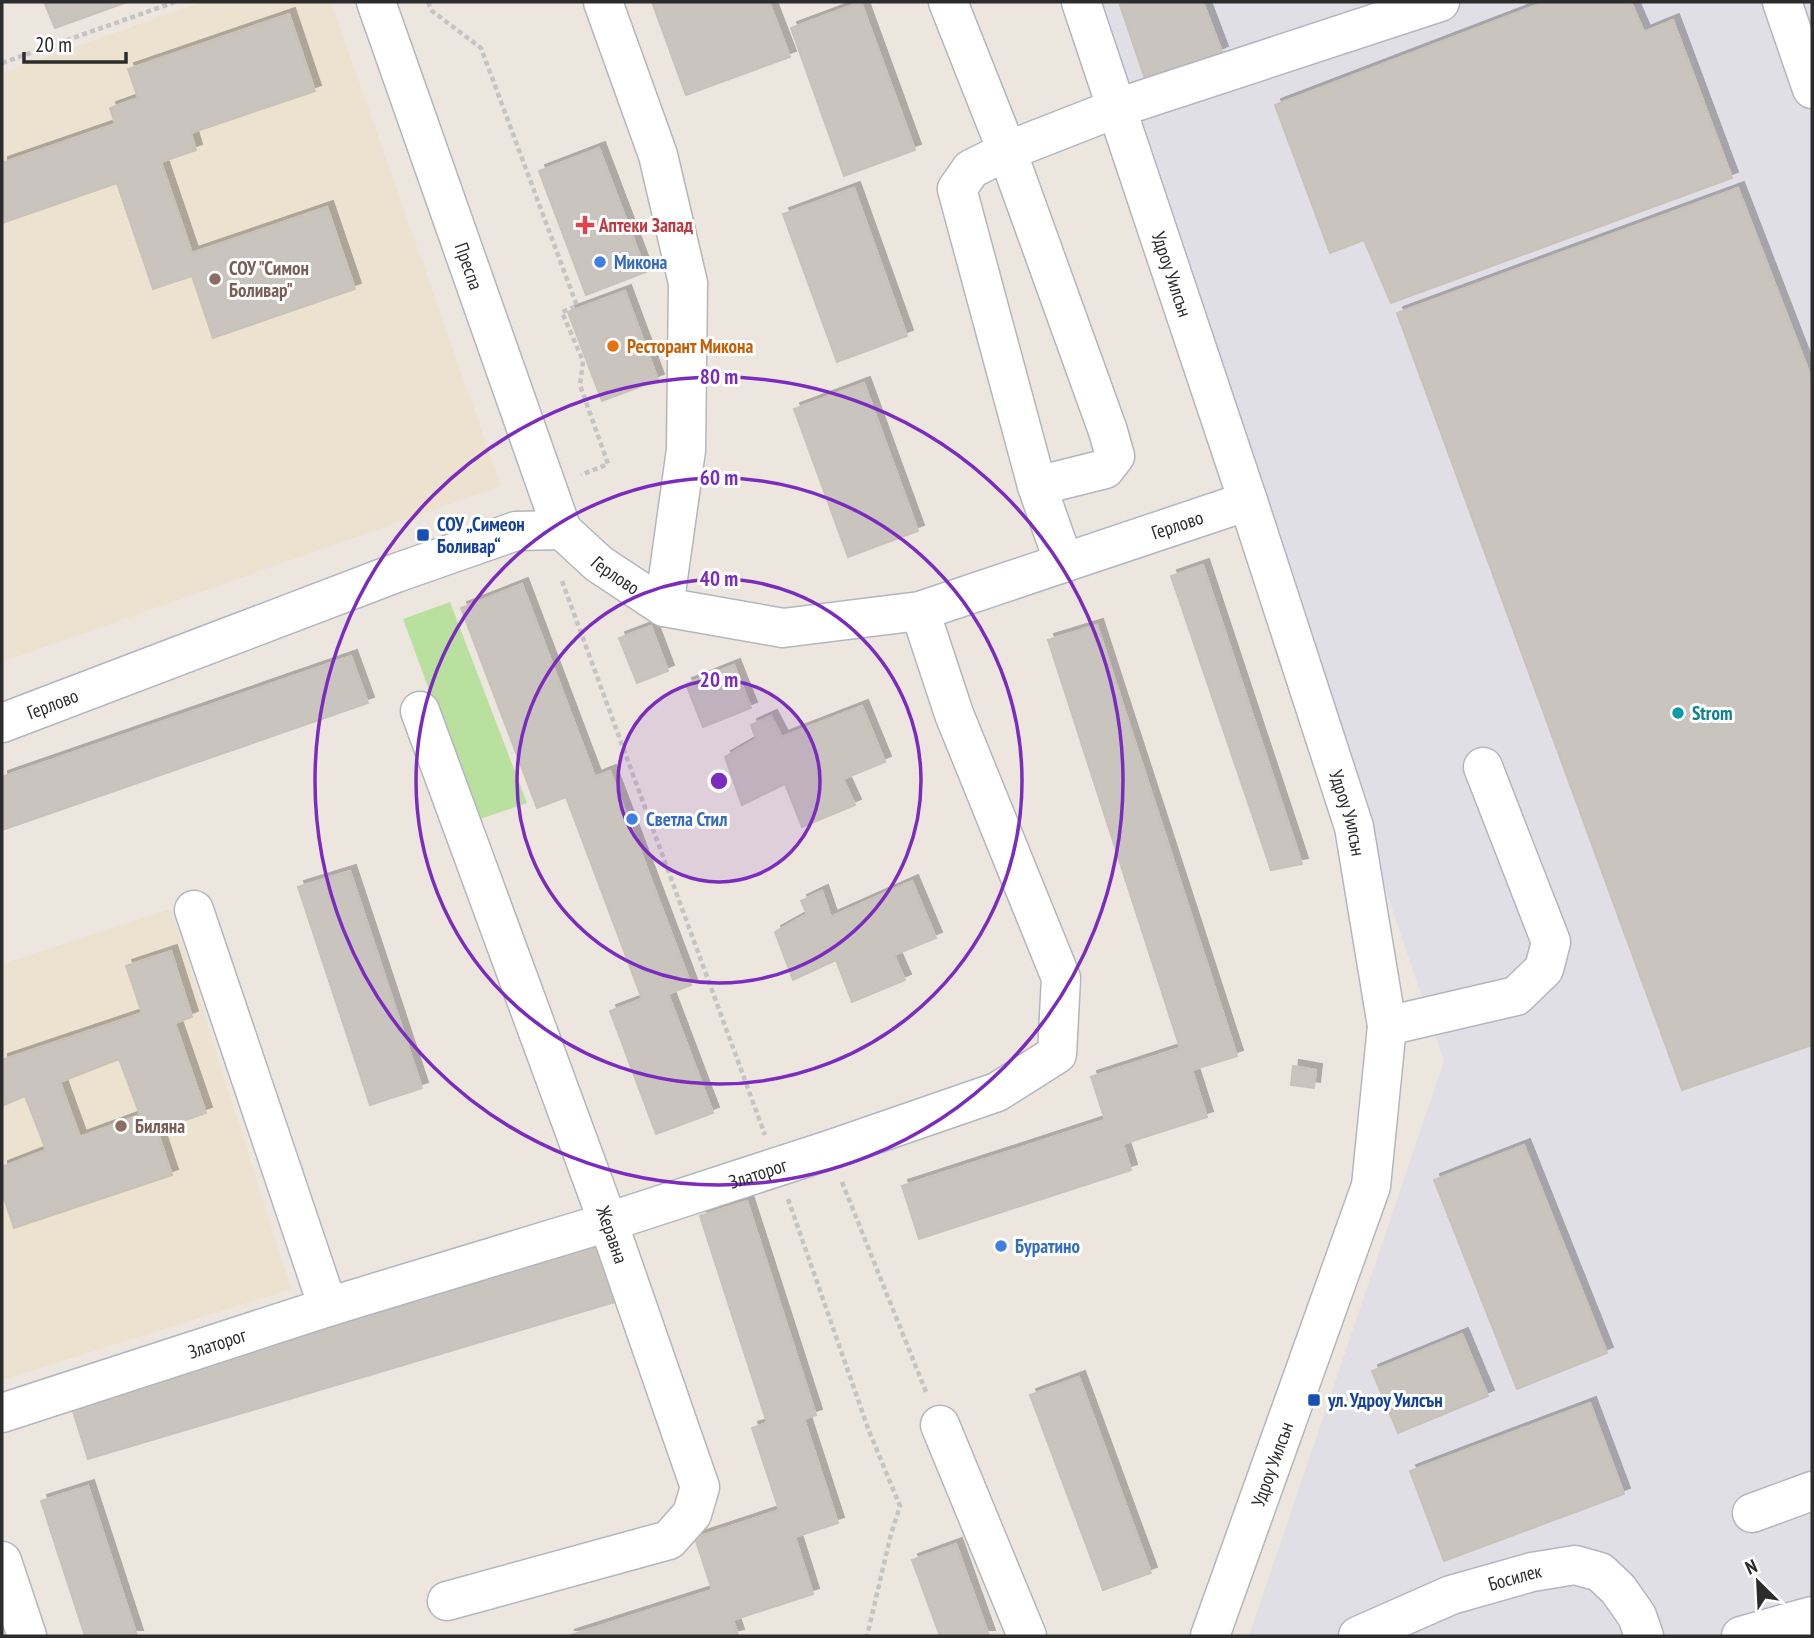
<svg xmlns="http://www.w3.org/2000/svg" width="1814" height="1638" viewBox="0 0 1814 1638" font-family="'PT Sans Narrow',sans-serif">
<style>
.industrial{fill:#e0dfe6}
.education{fill:#ede1d0}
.green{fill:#bae09f}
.building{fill:#c9c4bd;stroke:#c8c2b9;stroke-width:2;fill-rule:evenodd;filter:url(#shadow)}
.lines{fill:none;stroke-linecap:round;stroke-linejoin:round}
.minor-casing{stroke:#b2b6bf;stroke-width:41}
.path{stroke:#c4c4c4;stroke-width:4.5;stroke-dasharray:5 3.5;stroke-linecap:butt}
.minor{stroke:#fff;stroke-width:38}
.ring{fill:none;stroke:#7b2cbf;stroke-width:3.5}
.health-dot{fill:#e0444e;stroke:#fff;stroke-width:2.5}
.shop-dot{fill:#3f7fe0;stroke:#fff;stroke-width:2.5}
.education-dot{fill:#8d6e63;stroke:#fff;stroke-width:2.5}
.food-dot{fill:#e8710a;stroke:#fff;stroke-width:2.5}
.transit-dot{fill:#1a4fb4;stroke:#fff;stroke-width:2.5}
.culture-dot{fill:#0f9aa8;stroke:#fff;stroke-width:2.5}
.labels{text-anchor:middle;stroke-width:6;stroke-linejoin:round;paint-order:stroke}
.health-label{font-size:19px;font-weight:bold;fill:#be3a42;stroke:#fff;text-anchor:start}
.shop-label{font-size:19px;font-weight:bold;fill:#366cbe;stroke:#fff;text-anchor:start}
.street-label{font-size:19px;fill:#2c2c2c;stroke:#fff}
.education-label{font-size:19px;font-weight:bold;fill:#785e54;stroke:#fff;text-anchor:start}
.food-label{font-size:19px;font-weight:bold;fill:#c56008;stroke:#fff;text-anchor:start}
.transit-label{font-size:19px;font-weight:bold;fill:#164399;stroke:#fff;text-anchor:start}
.culture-label{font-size:19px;font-weight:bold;fill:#0d838f;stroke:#fff;text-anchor:start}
.centre{fill:#7b2cbf;stroke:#fff;stroke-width:3.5}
.ring-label{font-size:21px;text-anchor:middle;font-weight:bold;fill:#7b2cbf;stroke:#fff;stroke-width:6;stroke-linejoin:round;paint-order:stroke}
</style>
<defs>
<filter id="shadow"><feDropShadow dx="6" dy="-6" stdDeviation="0" flood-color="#0004"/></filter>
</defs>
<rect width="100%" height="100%" fill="#ede6df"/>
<polygon class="industrial" points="1083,2 1812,2 1812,1636 1249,1636 1444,1061"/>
<g class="education">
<polygon points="202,2 331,2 501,486 2,662 2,73"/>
<polygon points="171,909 291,1289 2,1380 2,964"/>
</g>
<polygon class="green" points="450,602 527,803 477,820 403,619"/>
<g class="building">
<polygon points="44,2 127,2 55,28"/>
<polygon points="652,2 769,2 790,57 686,95"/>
<polygon points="861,2 915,150 844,176 791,28"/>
<polygon points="1119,2 1203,2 1222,52 1147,85"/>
<polygon points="1545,2 1631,2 1644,32 1673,20 1732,178 1391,303 1364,240 1330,253 1275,105"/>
<polygon points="289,14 315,91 191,133 196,150 161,162 192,253 327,207 355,289 213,338 192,276 153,289 117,183 2,223 2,163 115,124 110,108 138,98 128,69"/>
<polygon points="599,148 646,272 586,295 539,171"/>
<polygon points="854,188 907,336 837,362 783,214"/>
<polygon points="1738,188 1812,380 1812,1045 1682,1090 1397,313"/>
<polygon points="625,291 658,380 602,401 568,312"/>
<polygon points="864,383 918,531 848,557 794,409"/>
<polygon points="1203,565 1302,864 1271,870 1171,576"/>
<polygon points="522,584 595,777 610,771 691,985 668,994 713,1113 656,1134 610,1011 642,999 566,797 537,808 461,608"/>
<polygon points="1097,625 1237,1056 1192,1070 1207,1117 1123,1144 1131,1170 919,1239 902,1186 1105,1120 1091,1077 1180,1048 1048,640"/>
<polygon points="651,626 668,671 637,683 619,638"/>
<polygon points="351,656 368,703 2,830 2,777"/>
<polygon points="734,665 751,708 703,727 686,684"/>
<polygon points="862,706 885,762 843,779 855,805 802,827 785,784 742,805 725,757 756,739 751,725 771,716 782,737"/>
<polygon points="350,871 422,1088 370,1105 298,887"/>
<polygon points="912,881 936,938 894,955 905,980 852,1002 836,960 793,980 775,932 807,914 801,901 822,891 831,917"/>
<path d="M171 951 192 1017 175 1023 206 1113 157 1130 172 1175 14 1228 2 1192V1167L46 1150 25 1096 2 1106V1060L142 1013 126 966ZM119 1059 140 1115 80 1137 60 1082Z"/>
<polygon points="1293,1066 1316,1070 1314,1088 1291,1085"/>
<polygon points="1524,1145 1607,1353 1517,1389 1434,1180"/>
<polygon points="747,1201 816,1415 804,1419 838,1523 795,1537 813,1594 733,1620 738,1635 734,1636 568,1636 712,1590 695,1538 779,1510 752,1428 767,1423 700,1216"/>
<polygon points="600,1243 618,1301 88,1459 70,1402"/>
<polygon points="1462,1334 1488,1396 1398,1433 1372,1371"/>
<polygon points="1079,1377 1151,1573 1103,1590 1030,1395"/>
<polygon points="1590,1403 1624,1494 1444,1561 1410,1471"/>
<polygon points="88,1486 137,1636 85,1636 41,1501"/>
<polygon points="956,1544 989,1636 940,1636 912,1560"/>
</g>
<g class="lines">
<g class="minor-casing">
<g id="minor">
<path id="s1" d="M376 2 562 530"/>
<polyline points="603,2 658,155 688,283 686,450 664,607"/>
<polyline points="948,2 1007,151 1108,431 1115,456 1105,469 1037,486"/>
<path id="s2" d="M1081 2 1248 501 1354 827 1387 1026 1371 1186 1210 1636"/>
<polyline points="1782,2 1812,89"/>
<polyline points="1064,563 1037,486 957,189 971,169 1007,151 1117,108 1440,2"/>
<path id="s3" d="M420 711 608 1222 700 1487 692 1514 669 1540 447 1601"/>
<path id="s4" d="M2 723 396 573 516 531 562 530 599 564 664 607 783 628 920 611 1248 501"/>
<polyline points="194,910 328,1307"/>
<polyline points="1387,1026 1516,996 1544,969 1551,942 1483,767"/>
<path id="s5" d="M2 1413 328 1307 608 1222 829 1150 997 1092 1057 1054 1061 978 954 714 920 611"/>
<polyline points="940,1425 1027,1636"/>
<polyline points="1752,1513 1812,1491"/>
<polyline points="2,1561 27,1636"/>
<path id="s6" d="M1358 1636 1451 1595 1532 1572 1575 1565 1600 1572 1618 1589 1637 1616 1644 1636"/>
<polyline points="1741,1636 1812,1616"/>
</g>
</g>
<g class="path">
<polyline points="428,2 432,11 481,48 577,306 562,312 583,361 580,385 608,464 581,475"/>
<polyline points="2,63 175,2"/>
<polyline points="562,581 765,1135"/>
<polyline points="842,1182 926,1392"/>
<polyline points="788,1199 869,1431 900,1506 891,1534 867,1636"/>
</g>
<use href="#minor" class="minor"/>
</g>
<circle cx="719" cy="781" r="101" fill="#7b2cbf" fill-opacity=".12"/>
<g class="ring">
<circle cx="719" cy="781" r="101"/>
<circle cx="719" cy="781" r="202"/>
<circle cx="719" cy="781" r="303"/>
<circle cx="719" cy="781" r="404"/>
</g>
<path class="health-dot" d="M581.5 214.5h7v7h7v7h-7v7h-7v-7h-7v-7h7z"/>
<g class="shop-dot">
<circle cx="600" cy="262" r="7"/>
<circle cx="632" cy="819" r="7"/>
<circle cx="1001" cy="1246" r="7"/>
</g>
<g class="education-dot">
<circle cx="215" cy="279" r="7"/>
<circle cx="121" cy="1126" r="7"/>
</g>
<circle class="food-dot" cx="613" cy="346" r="7"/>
<g class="transit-dot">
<rect x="416" y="528" width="14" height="14" rx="3.5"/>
<rect x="1307" y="1393" width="14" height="14" rx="3.5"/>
</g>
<circle class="culture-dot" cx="1678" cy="713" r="7"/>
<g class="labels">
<g class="health-label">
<text x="599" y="232">Аптеки Запад</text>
</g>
<g class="shop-label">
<text x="614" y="269">Микона</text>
<text x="646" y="826">Светла Стил</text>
<text x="1015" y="1253">Буратино</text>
</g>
<g class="street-label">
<text dy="7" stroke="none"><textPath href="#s1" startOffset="280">Преспа</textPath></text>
<text dy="7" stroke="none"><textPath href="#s2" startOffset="287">Удроу Уилсън</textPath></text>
<text dy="7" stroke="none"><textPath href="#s4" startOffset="1253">Герлово</textPath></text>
<text dy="7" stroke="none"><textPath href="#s4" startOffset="665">Герлово</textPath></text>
<text dy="7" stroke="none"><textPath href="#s4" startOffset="54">Герлово</textPath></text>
<text dy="7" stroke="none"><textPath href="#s2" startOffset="854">Удроу Уилсън</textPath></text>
<text dy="7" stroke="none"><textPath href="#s5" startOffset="793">Златорог</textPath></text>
<text dy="7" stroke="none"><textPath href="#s3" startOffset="558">Жеравна</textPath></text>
<text dy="7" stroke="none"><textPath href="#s5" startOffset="226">Златорог</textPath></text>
<text transform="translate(1272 1464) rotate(-70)" y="7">Удроу Уилсън</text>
<text dy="7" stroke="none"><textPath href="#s6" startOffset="168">Босилек</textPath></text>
</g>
<g class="education-label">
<text x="229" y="275">СОУ "Симон<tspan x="229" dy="22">Боливар"</tspan></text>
<text x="135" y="1133">Биляна</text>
</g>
<g class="food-label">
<text x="627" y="353">Ресторант Микона</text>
</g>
<g class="transit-label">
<text x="437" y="531">СОУ „Симеон<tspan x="437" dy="22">Боливар“</tspan></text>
<text x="1328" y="1407">ул. Удроу Уилсън</text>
</g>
<g class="culture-label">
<text x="1692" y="720">Strom</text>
</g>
</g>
<circle cx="719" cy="781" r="10" class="centre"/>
<g class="ring-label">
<text x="719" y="384">80 m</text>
<text x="719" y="485">60 m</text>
<text x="719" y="586">40 m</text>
<text x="719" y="687">20 m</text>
</g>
<rect width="1814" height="1638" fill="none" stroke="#2c2c2c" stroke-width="7"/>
<g transform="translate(1758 1582) rotate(336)" stroke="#ffffff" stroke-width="5" paint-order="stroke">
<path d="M0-5L12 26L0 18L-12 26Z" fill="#2c2c2c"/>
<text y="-10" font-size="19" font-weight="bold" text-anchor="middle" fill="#2c2c2c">N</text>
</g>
<path d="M24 52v10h102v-10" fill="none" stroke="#2c2c2c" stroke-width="3.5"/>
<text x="35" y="52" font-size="21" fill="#2c2c2c" stroke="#ffffff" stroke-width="5" paint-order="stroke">20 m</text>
</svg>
